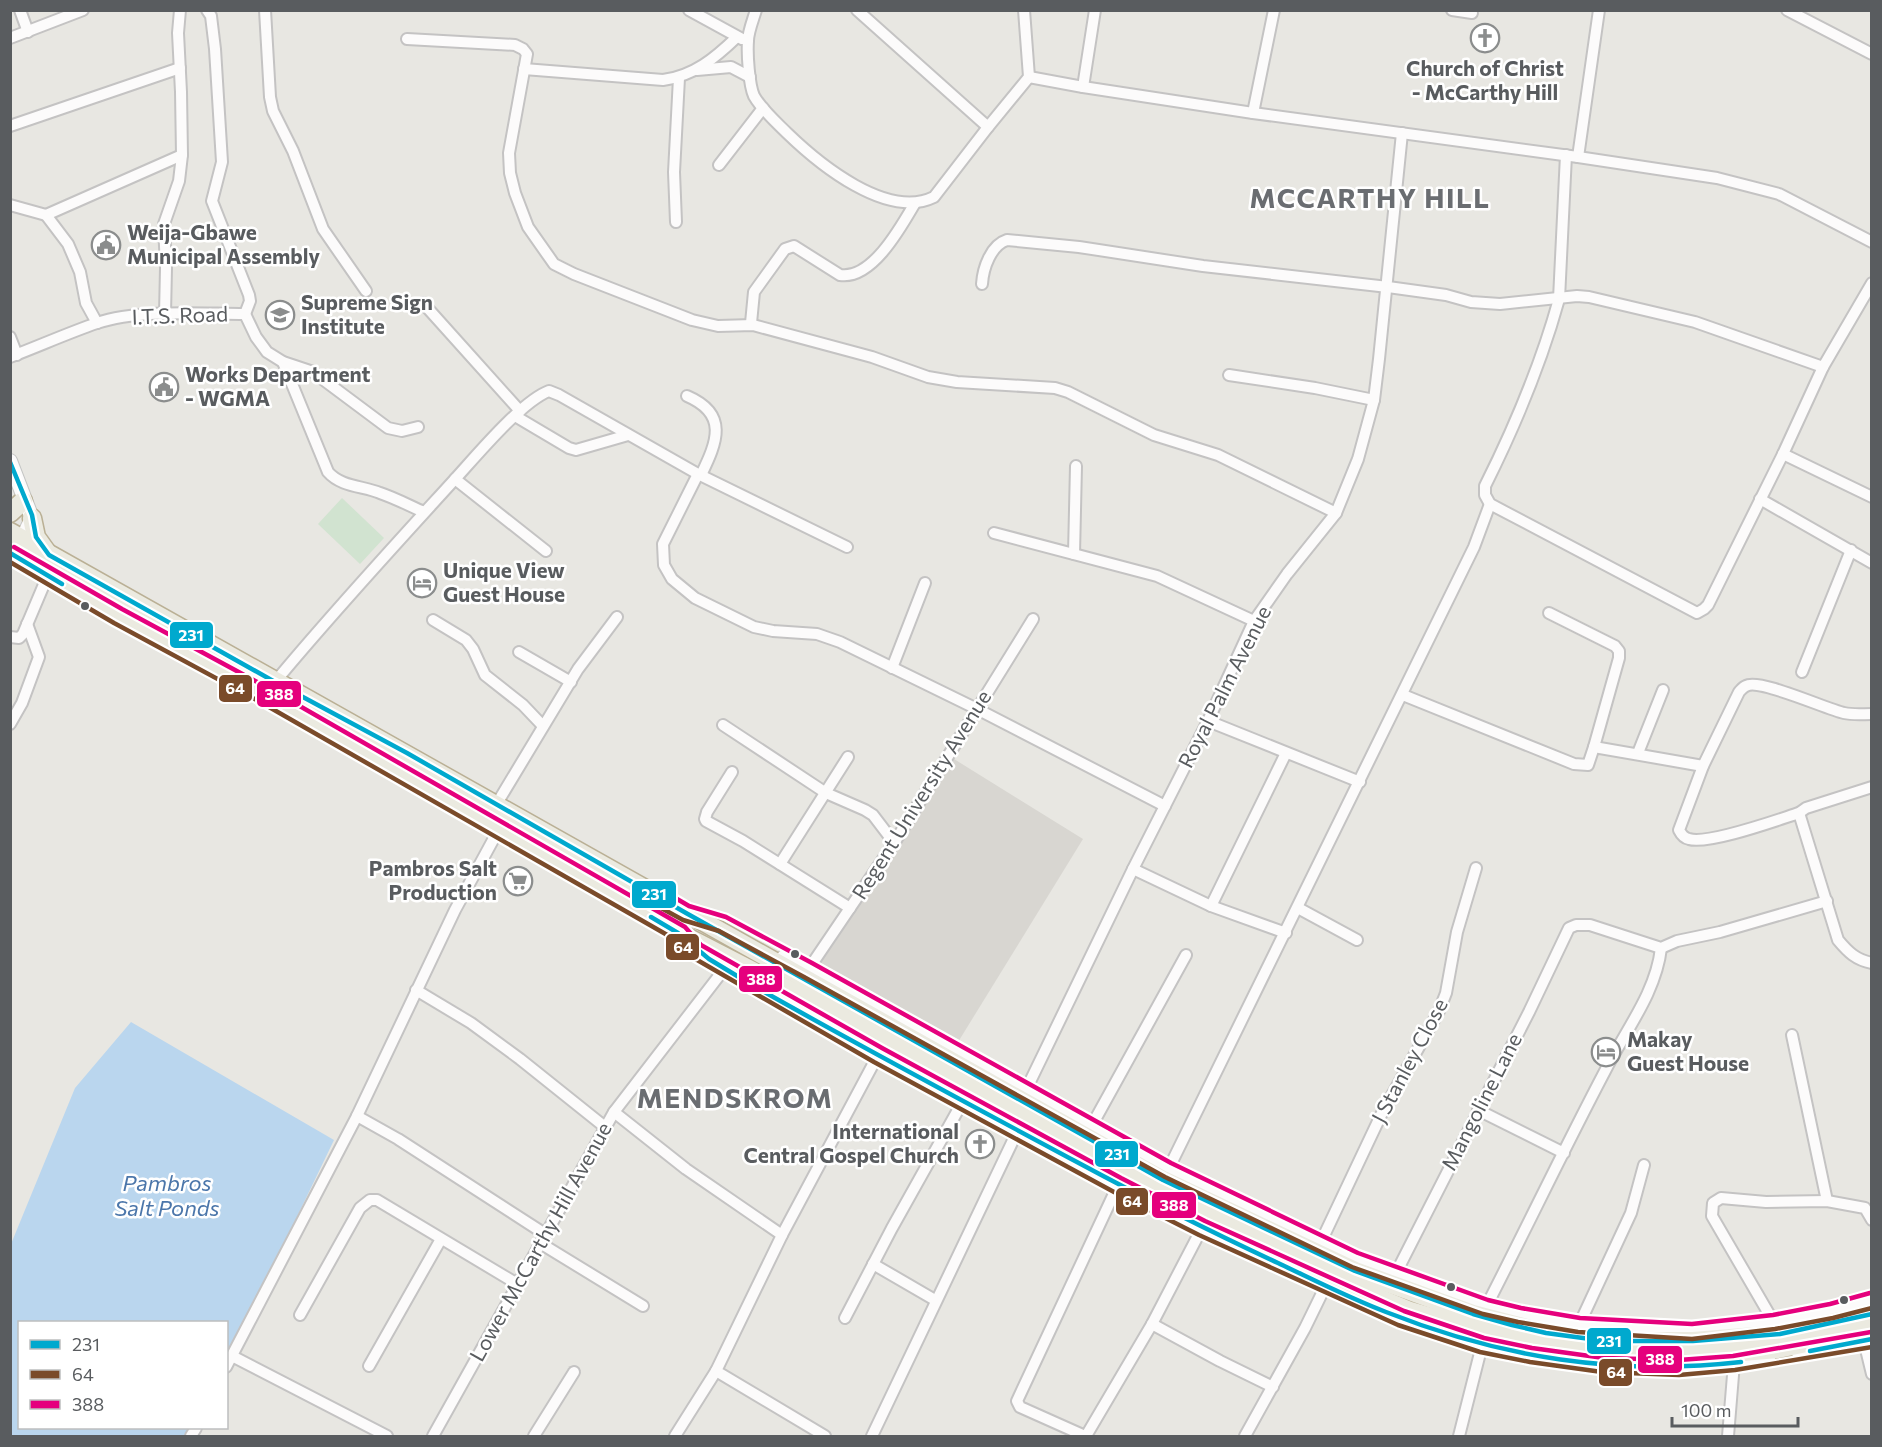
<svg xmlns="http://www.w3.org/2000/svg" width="1882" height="1447" viewBox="0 0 1882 1447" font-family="Commissioner,sans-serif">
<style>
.education{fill:#d8d6d1}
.green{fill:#d1e3d0}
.water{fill:#bad6ee}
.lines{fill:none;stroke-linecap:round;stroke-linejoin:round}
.street-casing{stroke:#c4c3c3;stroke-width:14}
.secondary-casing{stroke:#c4c5c4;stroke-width:16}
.highway-casing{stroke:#bab095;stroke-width:21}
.street{stroke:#fcfbfb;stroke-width:10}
.secondary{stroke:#fcfbfb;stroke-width:14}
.highway{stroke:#ebeae0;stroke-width:18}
.bus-1-casing{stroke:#fff;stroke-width:9}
.bus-2-casing{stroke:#fff;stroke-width:9}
.bus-3-casing{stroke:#fff;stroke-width:9}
.bus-1{stroke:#00a9ce;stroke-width:4.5}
.bus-2{stroke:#7a4b2a;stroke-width:4.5}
.bus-3{stroke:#e5007d;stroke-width:4.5}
.bus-dot{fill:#595c5f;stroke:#fff;stroke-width:2}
.labels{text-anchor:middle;stroke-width:5;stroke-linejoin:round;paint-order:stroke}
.poi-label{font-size:21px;font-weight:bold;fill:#595c5f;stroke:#fff;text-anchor:start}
.street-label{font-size:21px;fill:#595c5f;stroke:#fff}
.water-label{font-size:22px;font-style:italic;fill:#4b76aa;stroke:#fff}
.district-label{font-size:27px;font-weight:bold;letter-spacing:1.5px;fill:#6a6d71;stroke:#fff}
.line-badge{stroke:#fff;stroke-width:2}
.badge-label{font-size:16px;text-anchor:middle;font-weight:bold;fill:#fff}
</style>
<rect width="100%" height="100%" fill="#e8e7e2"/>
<polygon class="education" points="954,759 1083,839 955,1047 816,968"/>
<polygon class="green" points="342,498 384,538 360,564 318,524"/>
<polygon class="water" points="131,1022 334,1140 227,1362 226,1322 20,1322 20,1428 195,1428 191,1436 11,1436 11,1244 75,1088"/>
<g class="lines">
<g class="street-casing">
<g id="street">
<polyline points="20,10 28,32"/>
<polyline points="207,10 211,16 215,49 222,162 212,201 249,295 250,301 245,314"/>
<polyline points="265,10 270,97 273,111 293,151 323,229 366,291"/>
<polyline points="689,10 742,39"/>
<path d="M756 10C753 20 748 32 748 41 747 54 749 85 754 96 762 110 776 122 787 133 819 164 887 220 934 197L988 127"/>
<polyline points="857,10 988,127 1029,77 1024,10"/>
<polyline points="1452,10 1472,13"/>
<polyline points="1787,10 1872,54"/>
<polyline points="10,38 83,10"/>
<polyline points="407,39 515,45 523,49 527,54 509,153 510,173 515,193 528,227 554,264 574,274 692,320 718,326 753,325 872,357 928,377 957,382 1055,388 1068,392 1154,435 1218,455 1336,513"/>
<path d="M524 69 663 80C694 76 715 58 737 37"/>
<polyline points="697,70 731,67 750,77"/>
<polyline points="1029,77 1083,87 1253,113 1578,157 1717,178 1779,194 1872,242"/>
<polyline points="1083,87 1095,10"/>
<polyline points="1253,113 1274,10"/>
<polyline points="10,126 180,68"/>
<path d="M1566 155 1559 299C1541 364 1515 426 1485 486V495L1490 504 1697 613 1704 609 1708 605 1783 454 1823 367 1872 283"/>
<polyline points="1578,157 1599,10"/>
<polyline points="719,165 763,108"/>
<polyline points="10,205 46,215 182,155"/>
<polyline points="46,215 68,244 80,272 86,303 97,323"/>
<polyline points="676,222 674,172 679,78"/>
<path d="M982 284C983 268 991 245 1007 240L1079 247 1203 266 1388 287 1446 295 1471 302 1500 304 1577 296 1589 297 1695 322 1823 367"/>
<polyline points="423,303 520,411"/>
<polyline points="165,314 166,268 164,224 179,181 182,155 181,92 178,33 180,10"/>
<path d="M753 325 751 323 754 292 785 249 794 246 840 275C872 280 901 227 915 203"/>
<polyline points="10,337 17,355"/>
<path d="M10 357C39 346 68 333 97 323 139 309 201 314 245 314L256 337 267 352 283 362 313 372 388 428 402 431 418 427"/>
<path d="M283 362 328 472C341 487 363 486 380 493 395 498 410 506 424 512"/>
<polyline points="1229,375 1315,388 1374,400"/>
<path d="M687 396C729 414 717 442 701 475"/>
<polyline points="515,416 569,448 576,450 628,435"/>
<polyline points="1783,454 1872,497"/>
<polyline points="698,474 663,544 664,565 672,579 695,598 754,627 773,631 817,634 840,642 977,709 1165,806"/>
<polyline points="455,479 546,551"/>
<polyline points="1760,499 1872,563"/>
<polyline points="994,533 1157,576 1254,621"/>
<polyline points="1074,554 1076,466"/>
<polyline points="1549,613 1615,646 1619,651 1619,658 1594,747"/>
<polyline points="433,620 466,640 473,649 485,675 523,705 543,726"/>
<polyline points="10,637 19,638 23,634 48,575"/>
<polyline points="519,652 571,682"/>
<polyline points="892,668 925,583"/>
<polyline points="1802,672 1851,550"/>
<path d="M275 682C333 612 395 545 456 478 477 455 522 401 549 391L559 395 698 474 847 547"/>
<polyline points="1403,695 1574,764 1588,765 1594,747 1703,766"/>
<path d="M1872 714C1862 714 1853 715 1844 713 1826 709 1759 678 1746 686 1743 687 1741 690 1739 692L1703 766 1679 830C1681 834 1684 838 1689 839 1708 845 1777 820 1799 813L1806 808 1872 787"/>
<polyline points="1208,721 1360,782"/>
<polyline points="10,724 22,703 39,657 27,624"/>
<polyline points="723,725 826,793 865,810 873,815 889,836 896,840"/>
<polyline points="1638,753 1663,690"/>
<polyline points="732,772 707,812 705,819 706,821 743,841 850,908"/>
<polyline points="496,805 578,669 617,617"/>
<path d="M1799 813 1838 940C1848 952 1856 960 1872 963"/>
<polyline points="780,864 848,757"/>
<polyline points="1133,869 1211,906 1286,933"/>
<polyline points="1211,906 1286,753"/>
<polyline points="1298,908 1357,940"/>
<polyline points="808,970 896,840 1033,619"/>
<polyline points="416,990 471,1023 520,1059 605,1127"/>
<polyline points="1792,1035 1827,1201"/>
<polyline points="1025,1092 1133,869 1208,721 1254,621 1287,574 1336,513 1358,459 1374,400 1379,359 1402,133"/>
<polyline points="1478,1110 1564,1153"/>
<polyline points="614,1112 686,1169 782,1235"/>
<polyline points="357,1116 398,1139 545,1234"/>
<polyline points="1091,1127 1186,955"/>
<polyline points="1168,1170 1474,547 1490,504"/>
<polyline points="540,1243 643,1306"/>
<polyline points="1320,1244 1381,1115 1439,1011 1446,993 1457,932 1476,868"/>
<polyline points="873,1264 935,1300"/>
<polyline points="1395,1275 1529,1012 1569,928 1576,925 1590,925 1661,948 1677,941 1720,932 1827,901"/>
<path d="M1486 1307C1526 1229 1564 1149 1605 1071 1625 1031 1656 993 1661 948"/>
<polyline points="300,1315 360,1208 370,1200 377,1200 519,1285"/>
<polyline points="845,1318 892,1228 963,1101"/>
<polyline points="1152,1324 1220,1361 1273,1387"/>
<polyline points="1579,1325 1631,1213 1644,1165"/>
<polyline points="1776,1326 1712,1216 1713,1203 1721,1198 1766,1202 1827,1201 1865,1208 1872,1220"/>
<polyline points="1864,1341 1872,1374"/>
<polyline points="232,1356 387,1436"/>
<polyline points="369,1366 441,1239"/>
<polyline points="226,1367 357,1116 455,910 499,829"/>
<polyline points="191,1436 196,1428"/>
<polyline points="433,1436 614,1112 725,968"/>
<polyline points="534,1436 574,1372"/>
<polyline points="675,1436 716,1371"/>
<polyline points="825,1436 716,1371 782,1235 878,1055"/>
<polyline points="872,1436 1018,1130"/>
<polyline points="1085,1436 1020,1407 1017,1401 1118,1185"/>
<polyline points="1086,1436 1152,1324 1202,1228"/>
<polyline points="1245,1436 1305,1328 1326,1285"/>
<polyline points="1459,1436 1482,1345"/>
<polyline points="1728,1436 1734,1363"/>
</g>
</g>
<g class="secondary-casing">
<g id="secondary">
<polyline points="10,461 32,518 15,555"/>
<polyline points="692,947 725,968 878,1055 1118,1185 1202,1228 1401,1318 1482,1345 1531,1355 1603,1365 1679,1368 1768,1358"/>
<polyline points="784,957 1168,1170 1355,1260 1486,1307 1519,1315 1579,1325 1692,1332 1774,1322 1832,1311 1872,1300"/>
<polyline points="1799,1353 1872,1339"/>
</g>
</g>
<g class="highway-casing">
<g id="highway">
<polyline points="10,513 23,501"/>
<polyline points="32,518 36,537 46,551"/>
<polyline points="10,532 1163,1180 1355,1271 1473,1314 1546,1333 1605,1341 1693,1341 1780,1334 1872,1314"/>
<polyline points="10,553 118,616 266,696 681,934 807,999 1075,1149 1207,1219 1331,1278 1410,1311 1481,1332 1570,1349 1637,1355 1695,1356 1778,1349 1872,1329"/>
</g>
</g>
<use href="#street" class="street"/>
<use href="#secondary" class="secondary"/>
<use href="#highway" class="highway"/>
<g class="bus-1-casing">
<g id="bus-1">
<polyline points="10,462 32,515 36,537 49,555 275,682 407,753 686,913 1163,1180 1355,1271 1473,1314 1512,1325 1546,1333 1605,1341 1693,1341 1780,1334 1872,1314"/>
<polyline points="10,553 62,584"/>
<path d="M651 917 678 933 709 959 752 985C859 1046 967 1103 1075 1161 1142 1197 1209 1231 1278 1263 1314 1280 1349 1298 1386 1312 1502 1358 1617 1376 1741 1362"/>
<polyline points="1810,1351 1872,1339"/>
</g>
</g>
<g class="bus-2-casing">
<g id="bus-2">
<polyline points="10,562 114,623 262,703 676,940 692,957 874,1062 1114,1192 1199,1235 1398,1325 1480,1352 1530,1362 1602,1372 1679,1375 1735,1370 1872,1347"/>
<polyline points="652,903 683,920 719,931 804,977 1165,1177 1352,1267 1483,1314 1518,1322 1578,1332 1692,1339 1775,1329 1833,1318 1872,1308"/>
</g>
</g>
<g class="bus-3-casing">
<g id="bus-3">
<polyline points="14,547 122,609 270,689 685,927 701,945 882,1048 1121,1178 1205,1221 1404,1311 1484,1338 1532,1348 1604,1358 1679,1360 1733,1356 1871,1332"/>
<polyline points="660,889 689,906 726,917 812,963 1171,1163 1358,1253 1488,1300 1521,1308 1580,1318 1692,1324 1773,1315 1830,1304 1870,1293"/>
</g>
</g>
<use href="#bus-1" class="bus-1"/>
<use href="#bus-2" class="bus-2"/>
<use href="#bus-3" class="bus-3"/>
</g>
<defs>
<g id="church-ring" transform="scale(1.5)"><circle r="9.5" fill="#fff" stroke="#8b8d8d" stroke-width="1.5"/><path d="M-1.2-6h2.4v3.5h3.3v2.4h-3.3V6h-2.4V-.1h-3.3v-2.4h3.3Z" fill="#8b8d8d"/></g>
<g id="civic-ring" transform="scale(1.5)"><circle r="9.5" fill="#fff" stroke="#8b8d8d" stroke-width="1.5"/><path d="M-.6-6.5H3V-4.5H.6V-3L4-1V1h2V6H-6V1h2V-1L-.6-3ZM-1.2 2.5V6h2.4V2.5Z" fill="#8b8d8d"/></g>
<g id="university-ring" transform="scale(1.5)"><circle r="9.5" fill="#fff" stroke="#8b8d8d" stroke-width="1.5"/><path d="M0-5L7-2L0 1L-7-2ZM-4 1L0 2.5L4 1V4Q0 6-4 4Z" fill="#8b8d8d"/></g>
<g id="hotel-ring" transform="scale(1.5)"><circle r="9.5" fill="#fff" stroke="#8b8d8d" stroke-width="1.5"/><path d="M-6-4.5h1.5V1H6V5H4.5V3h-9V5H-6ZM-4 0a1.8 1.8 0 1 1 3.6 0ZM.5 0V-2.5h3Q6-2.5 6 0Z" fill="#8b8d8d"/></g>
<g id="supermarket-ring" transform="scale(1.5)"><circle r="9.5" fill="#fff" stroke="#8b8d8d" stroke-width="1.5"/><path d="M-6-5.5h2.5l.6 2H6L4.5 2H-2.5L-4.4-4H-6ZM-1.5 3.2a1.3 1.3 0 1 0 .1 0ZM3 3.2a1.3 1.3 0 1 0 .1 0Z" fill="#8b8d8d"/></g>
</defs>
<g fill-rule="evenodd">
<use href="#church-ring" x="1485" y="38"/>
<use href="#civic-ring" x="106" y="245"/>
<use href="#university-ring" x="280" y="315"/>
<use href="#civic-ring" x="164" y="387"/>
<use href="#hotel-ring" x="422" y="583"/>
<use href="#supermarket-ring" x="518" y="881"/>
<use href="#hotel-ring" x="1606" y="1052"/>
<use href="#church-ring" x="980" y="1144"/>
</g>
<g class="bus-dot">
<circle cx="85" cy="606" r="5"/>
<circle cx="795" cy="954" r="5"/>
<circle cx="1451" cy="1287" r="5"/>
<circle cx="1844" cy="1300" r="5"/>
</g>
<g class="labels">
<g class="poi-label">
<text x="1485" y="76" text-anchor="middle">Church of Christ<tspan x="1485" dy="24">- McCarthy Hill</tspan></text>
<text x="127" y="240">Weija-Gbawe<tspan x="127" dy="24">Municipal Assembly</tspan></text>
<text x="301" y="310">Supreme Sign<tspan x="301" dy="24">Institute</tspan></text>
<text x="185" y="382">Works Department<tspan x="185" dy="24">- WGMA</tspan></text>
<text x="443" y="578">Unique View<tspan x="443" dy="24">Guest House</tspan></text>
<text x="497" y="876" text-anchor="end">Pambros Salt<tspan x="497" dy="24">Production</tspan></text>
<text x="1627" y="1047">Makay<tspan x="1627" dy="24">Guest House</tspan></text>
<text x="959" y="1139" text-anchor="end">International<tspan x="959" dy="24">Central Gospel Church</tspan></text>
</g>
<g class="street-label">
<text transform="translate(180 316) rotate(-2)" y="7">I.T.S. Road</text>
<text transform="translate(1225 687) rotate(-63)" y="7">Royal Palm Avenue</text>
<text transform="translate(922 795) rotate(-58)" y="7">Regent University Avenue</text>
<text transform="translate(1410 1061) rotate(-62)" y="7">J Stanley Close</text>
<text transform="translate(1482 1102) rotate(-63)" y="7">Mangoline Lane</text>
<text transform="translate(541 1242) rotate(-61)" y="7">Lower McCarthy Hill Avenue</text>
</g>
<g class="water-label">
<text x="167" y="1191">Pambros<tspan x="167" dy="25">Salt Ponds</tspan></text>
</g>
<g class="district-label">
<text x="1370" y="208">MCCARTHY HILL</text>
<text x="735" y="1108">MENDSKROM</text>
</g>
</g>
<g class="line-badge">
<rect x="169" y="621" width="45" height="28" rx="6" fill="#00a9ce"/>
<rect x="218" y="674" width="35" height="29" rx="6" fill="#7a4b2a"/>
<rect x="256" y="680" width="46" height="28" rx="6" fill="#e5007d"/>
<rect x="631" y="880" width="46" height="29" rx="6" fill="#00a9ce"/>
<rect x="665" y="933" width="35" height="28" rx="6" fill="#7a4b2a"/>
<rect x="738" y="965" width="45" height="28" rx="6" fill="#e5007d"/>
<rect x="1094" y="1140" width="45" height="28" rx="6" fill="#00a9ce"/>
<rect x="1115" y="1187" width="34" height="29" rx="6" fill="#7a4b2a"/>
<rect x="1151" y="1191" width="46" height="28" rx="6" fill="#e5007d"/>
<rect x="1586" y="1327" width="46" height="28" rx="6" fill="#00a9ce"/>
<rect x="1637" y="1345" width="46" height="29" rx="6" fill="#e5007d"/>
<rect x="1598" y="1358" width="35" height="29" rx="6" fill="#7a4b2a"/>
</g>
<g class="badge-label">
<text x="191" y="641">231</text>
<text x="235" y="694">64</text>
<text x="279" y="700">388</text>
<text x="654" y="900">231</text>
<text x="683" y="953">64</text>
<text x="761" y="985">388</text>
<text x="1117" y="1160">231</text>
<text x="1132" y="1207">64</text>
<text x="1174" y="1211">388</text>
<text x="1609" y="1347">231</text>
<text x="1660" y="1365">388</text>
<text x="1616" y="1378">64</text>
</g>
<rect width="1882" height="1447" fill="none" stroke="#595c5f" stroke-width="24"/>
<rect x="18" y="1321" width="210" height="108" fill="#ffffff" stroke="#bdbebf" stroke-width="1.5"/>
<rect x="30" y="1340" width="30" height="9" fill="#00a9ce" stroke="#bdbebf" stroke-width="1.5"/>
<text x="72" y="1351" font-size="18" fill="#595c5f">231</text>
<rect x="30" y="1370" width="30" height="9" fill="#7a4b2a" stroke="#bdbebf" stroke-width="1.5"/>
<text x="72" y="1381" font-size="18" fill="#595c5f">64</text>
<rect x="30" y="1400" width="30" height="9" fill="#e5007d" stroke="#bdbebf" stroke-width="1.5"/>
<text x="72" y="1411" font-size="18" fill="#595c5f">388</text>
<path d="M1672 1417v9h126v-9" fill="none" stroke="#595c5f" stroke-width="3"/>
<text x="1681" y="1417" font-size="18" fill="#595c5f" stroke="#ffffff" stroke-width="4.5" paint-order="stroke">100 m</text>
</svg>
